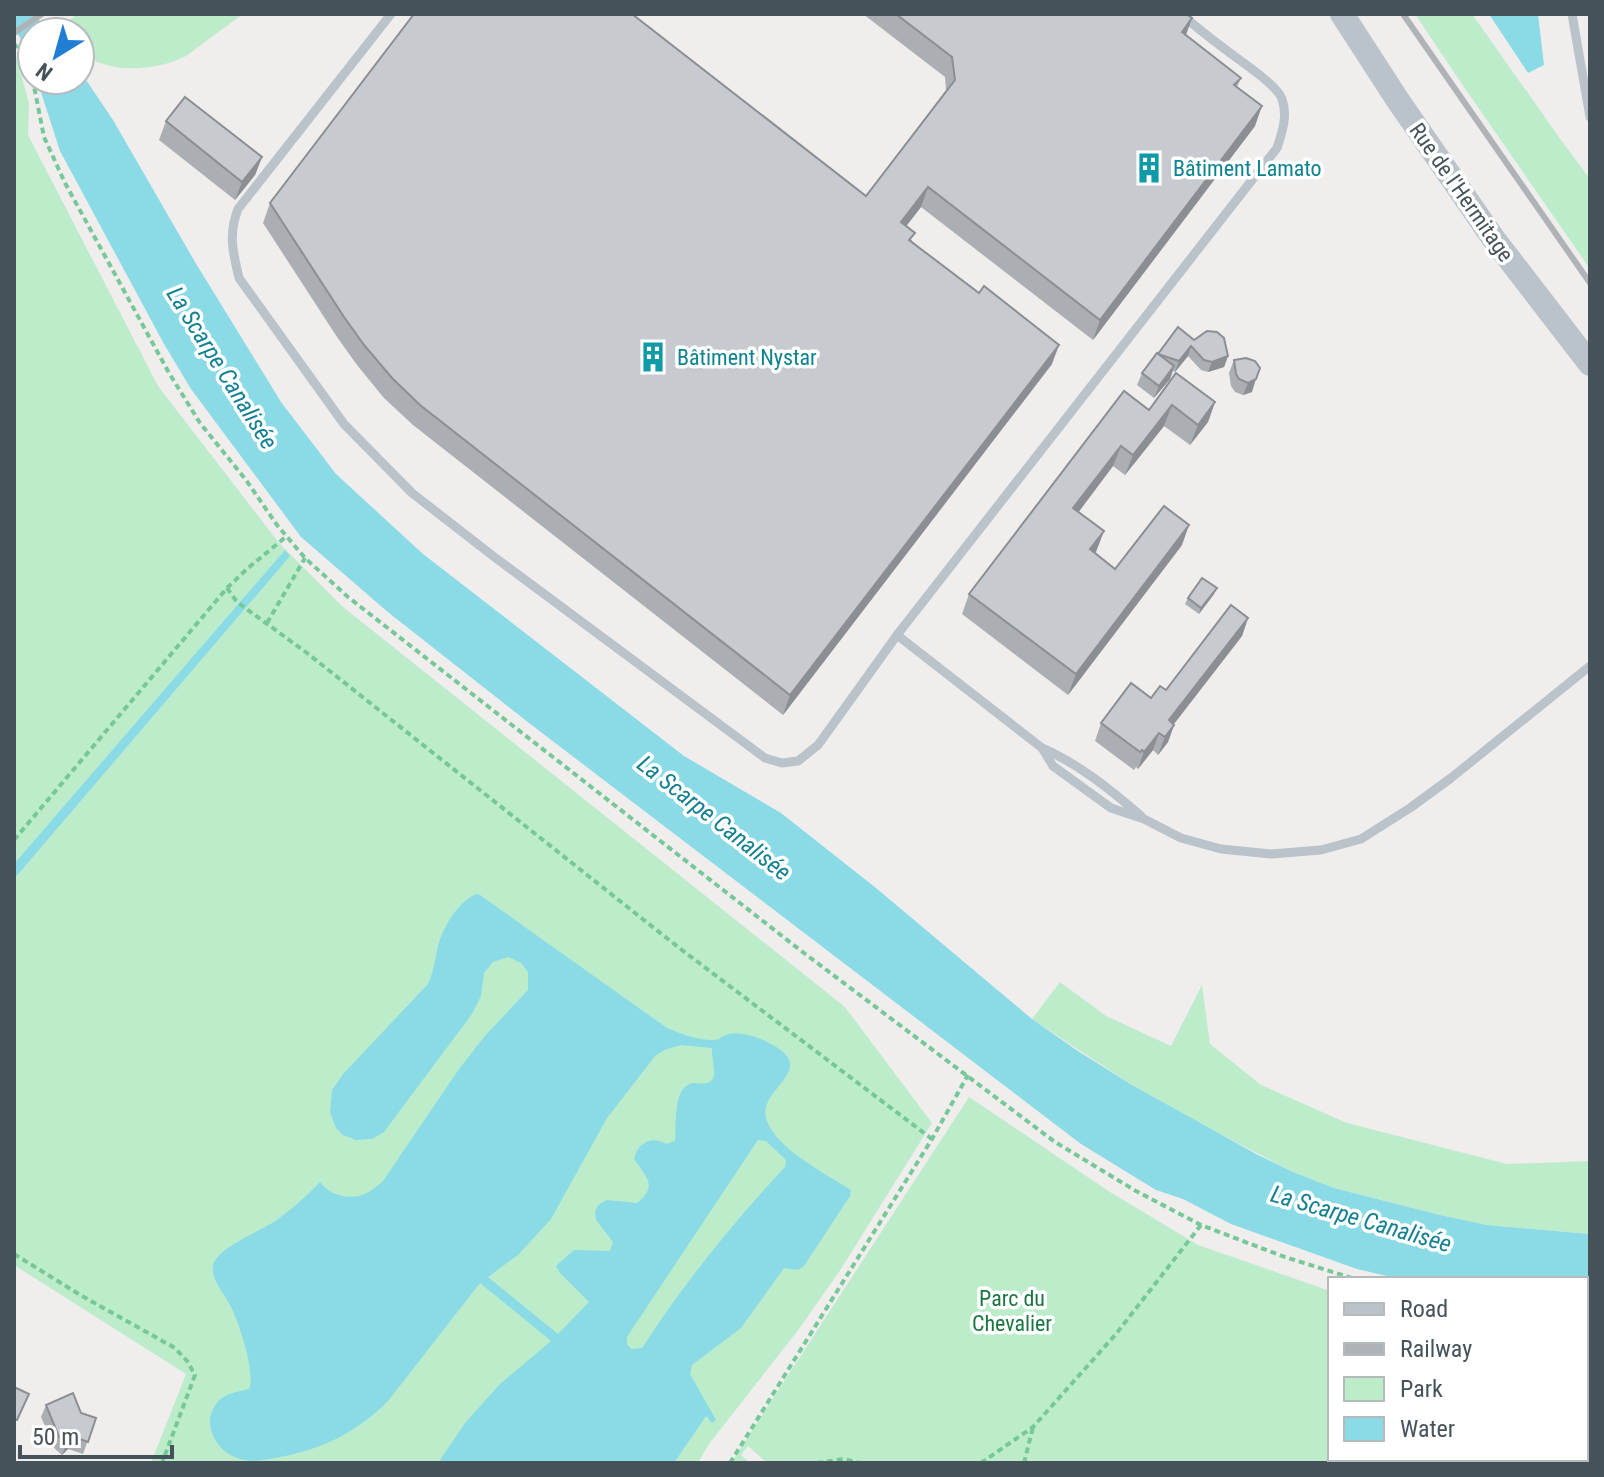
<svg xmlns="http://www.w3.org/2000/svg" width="1604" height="1477" viewBox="0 0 1604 1477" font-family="'Roboto Condensed',sans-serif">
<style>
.green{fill:#bdeccb}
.water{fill:#8bdbe7;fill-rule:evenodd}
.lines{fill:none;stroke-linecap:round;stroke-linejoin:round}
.path{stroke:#76c899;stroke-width:4;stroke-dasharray:6 4;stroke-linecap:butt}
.service{stroke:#b9c3c9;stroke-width:9}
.tertiary{stroke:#b9c3c9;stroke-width:24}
.rail{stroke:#afb3b7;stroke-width:6}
.wall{fill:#abafb3}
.shaded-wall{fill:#8b8e92}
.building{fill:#c7cbd0;stroke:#8b8e92;stroke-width:2}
.labels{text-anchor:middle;stroke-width:7;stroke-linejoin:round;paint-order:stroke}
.culture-label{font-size:22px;fill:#0d838f;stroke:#fff;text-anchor:start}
.street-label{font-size:22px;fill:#465259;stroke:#fff}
.park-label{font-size:22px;fill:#1b7742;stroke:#fff}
.water-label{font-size:24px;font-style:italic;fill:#138192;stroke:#fff}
</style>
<rect width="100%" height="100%" fill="#f0eded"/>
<g class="green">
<path d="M78 14H243C229 24 216 34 202 44 196 48 189 55 182 58 149 72 110 73 80 53V32H57L55 30Z"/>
<polygon points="1415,14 1472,14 1561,140 1590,179 1590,269 1464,87"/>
<polygon points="16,55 29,104 28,135 158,386 279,543 343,607 845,1007 932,1123 841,1269 799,1329 709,1444 698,1463 151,1463 186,1374 14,1265 14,56"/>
<polygon points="1060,982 1106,1016 1171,1046 1202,985 1210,1044 1261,1085 1347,1123 1507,1164 1590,1161 1590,1234 1487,1225 1440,1215 1334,1188 1293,1172 1197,1122 1132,1085 1032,1019"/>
<path d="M969 1097 1110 1192 1198 1245 1330 1291V1459H1586V1333H1590V1463C1554 1463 1518 1460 1482 1463H767L748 1446 741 1455 750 1463H731Z"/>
</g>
<g class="water">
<polygon points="14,14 35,14 47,32 32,32 32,61 29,51 14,29"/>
<polygon points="1489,14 1538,14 1544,65 1528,73"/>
<polygon points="80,71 113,120 195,262 281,402 336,474 423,554 684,756 781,813 876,888 1032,1019 1078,1051 1132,1085 1258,1155 1293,1172 1334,1188 1440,1215 1487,1225 1590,1234 1590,1301 1586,1301 1586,1279 1400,1279 1357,1269 1231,1224 1183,1199 1156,1190 1081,1144 529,723 389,613 301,537 191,389 164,344 60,151 37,80 80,80"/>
<polygon points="285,550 290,556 14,879 14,864"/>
<path d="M476 894 480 895 667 1028C682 1034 699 1041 715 1040 723 1039 717 1038 726 1035 738 1031 756 1036 767 1042 825 1070 754 1088 767 1121 777 1149 826 1174 851 1190L850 1196 804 1266 798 1270 784 1268 741 1328 692 1365 690 1374 716 1420 712 1423 706 1416 674 1463H438L465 1423 500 1384 551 1341 480 1283 388 1401C357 1432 323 1449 280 1457 266 1460 252 1463 237 1458 216 1451 201 1423 216 1404 224 1393 237 1392 249 1389 256 1373 239 1322 230 1305 224 1293 211 1280 213 1266 215 1248 264 1230 278 1219 293 1208 308 1195 320 1182 330 1196 351 1201 367 1193 373 1190 378 1185 383 1181L459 1069 484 1037 528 990V972L521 963 508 957 493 962 484 973 481 996 472 1014 384 1132 372 1139 356 1140 343 1135 336 1128 330 1112 332 1090 344 1073 428 984C434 971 435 959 438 946 443 927 458 902 476 894ZM681 1045 712 1048C711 1056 717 1074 712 1080 708 1085 699 1083 693 1083 672 1087 677 1124 675 1141L666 1144C651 1135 638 1143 634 1159 647 1178 658 1186 637 1203L607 1200 598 1205 595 1212 596 1220 613 1242 610 1251 574 1250 556 1266 560 1273 589 1302 558 1334 488 1277 518 1255 551 1219 607 1118 656 1055 667 1049ZM758 1140 766 1141 785 1159 786 1162 785 1167C732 1224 684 1283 642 1348L631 1349 627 1344V1337Z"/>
</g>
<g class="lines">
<g class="path">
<polyline points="14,43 22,56 33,81 44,137 65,183 169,373 200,423 246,480 277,525 305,558 348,597 800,950 1055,1142 1136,1191 1201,1225 1282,1256 1355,1279"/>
<polyline points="227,588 237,602 307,653 678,947 932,1139"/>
<polyline points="267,623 305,558"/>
<polyline points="14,840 227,588 248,568 287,536"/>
<polyline points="14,1254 82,1296 175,1348 187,1361 195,1375 162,1463"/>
<polyline points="1586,1313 1590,1314"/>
<polyline points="1569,1459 1578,1463"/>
<polyline points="730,1463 932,1139 968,1075"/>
<polyline points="817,1463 844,1459 860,1463"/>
<polyline points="981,1463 1033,1427 1116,1334 1201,1225"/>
<polyline points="1024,1463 1033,1427"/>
<polyline points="1443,1463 1458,1459"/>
</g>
<g class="service">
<path d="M391 14 238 209C228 235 233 252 239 278L344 424 412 493 493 556 765 758 782 763 798 761 818 745 897 635 1277 148C1282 133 1288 116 1282 99 1277 84 1234 57 1221 46 1207 36 1194 25 1181 14"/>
<polyline points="1572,14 1590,117"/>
<path d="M897 635 1042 748C1079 764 1111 790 1141 816"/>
<polyline points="1042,748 1053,766 1111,808 1144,819 1181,838 1221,849 1271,854 1321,850 1361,839 1410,808 1451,778 1590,666"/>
</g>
<polyline class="tertiary" points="1342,14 1397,99 1493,238 1590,364"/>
<g class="rail">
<polyline points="1403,14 1590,283"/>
<polyline points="14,33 42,14"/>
</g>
</g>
<g class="wall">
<polygon points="863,14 1186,14 1186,36 1241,78 1237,87 1255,126 1093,340 921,207 906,226 912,241 1052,364 783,715 413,425 384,398 357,365 337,337 263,223 270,203 866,196 946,90 945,77"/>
<polygon points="166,121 262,157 255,175 235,200 159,140"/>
<polygon points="1194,340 1228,356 1224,367 1208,372 1201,370 1188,356 1175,372 1173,371 1170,379 1154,398 1137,385 1142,373 1158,354"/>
<polygon points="1246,358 1252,392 1243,395 1235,392 1231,386 1229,373 1234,360"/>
<polygon points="1176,373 1215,402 1208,422 1190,445 1164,426 1125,475 1113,466 1078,512 1104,531 1095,553 1115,569 1182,545 1068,695 962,614 969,594 1149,410"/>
<polygon points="1214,594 1199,614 1185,604 1188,598"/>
<polygon points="1248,618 1242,636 1174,724 1174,725 1168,742 1158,755 1153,750 1138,769 1136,767 1134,770 1095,741 1101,723 1166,690"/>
<polygon points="46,1405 81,1413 96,1418 83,1454 68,1449 62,1455 55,1449 41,1417"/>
</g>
<g class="shaded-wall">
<polygon points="1192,18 1185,38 1182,32"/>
<polygon points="1262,106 1255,126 1093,340 1100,320"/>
<polygon points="262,157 255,175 235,200 242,182"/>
<polygon points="928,187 921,207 894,242 901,222"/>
<polygon points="1059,345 1052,364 783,715 790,695"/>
<polygon points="1191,346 1188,356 1175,372 1179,361"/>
<polygon points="1228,356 1224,367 1208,372 1212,362"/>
<polygon points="1174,366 1170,379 1154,398 1159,386"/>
<polygon points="1256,379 1252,392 1243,395 1248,383"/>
<polygon points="1215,402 1208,422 1190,445 1198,425"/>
<polygon points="1172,405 1164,426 1125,475 1133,455"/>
<polygon points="1121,446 1113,466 1066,529 1073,508"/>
<polygon points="1189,525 1182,545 1068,695 1076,674"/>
<polygon points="1104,531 1096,552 1082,570 1090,549"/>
<polygon points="1217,588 1214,594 1199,614 1201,608"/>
<polygon points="1248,618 1242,636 1163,738 1169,720"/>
<polygon points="1174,725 1168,742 1158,755 1165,737"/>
<polygon points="1159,733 1153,750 1138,769 1144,752"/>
<polygon points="72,1436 68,1449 62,1455 67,1443"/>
</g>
<g class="building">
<polygon points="414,14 632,14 866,196 955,80 952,57 896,14 1186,14 1192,18 1182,32 1241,78 1234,85 1262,106 1100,320 928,187 901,222 915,233 909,240 979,293 984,286 1059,345 790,695 420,405 392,378 364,345 344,317 270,203"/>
<polygon points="185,97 262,157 242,182 166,121"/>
<polygon points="1178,327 1194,340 1207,331 1217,332 1224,338 1228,356 1212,362 1204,360 1191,346 1179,361 1158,354"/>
<polygon points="1157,353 1174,366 1159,386 1142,373"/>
<polygon points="1246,358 1255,361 1260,368 1256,379 1248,383 1239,379 1236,374 1234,360"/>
<polygon points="1176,373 1215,402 1198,425 1172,405 1133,455 1121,446 1073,508 1104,531 1090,549 1115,569 1164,506 1189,525 1076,674 969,594 1124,391 1149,410"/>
<polygon points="1202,578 1217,588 1201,608 1188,598"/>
<polygon points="1231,605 1248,618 1169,720 1174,725 1165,737 1159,733 1144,752 1142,750 1140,752 1101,723 1131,683 1151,698 1160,686 1166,690"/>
<polygon points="14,1387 29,1394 17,1420 14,1419"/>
<polygon points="73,1393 81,1413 96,1418 88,1442 72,1436 67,1443 59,1437 46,1405"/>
</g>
<defs>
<g id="building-bare" transform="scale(2.4)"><path d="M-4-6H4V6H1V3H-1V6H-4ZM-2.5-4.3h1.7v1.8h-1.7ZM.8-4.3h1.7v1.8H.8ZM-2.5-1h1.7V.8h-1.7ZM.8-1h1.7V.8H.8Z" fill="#0f9aa8" stroke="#fff" stroke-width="2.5" paint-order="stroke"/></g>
</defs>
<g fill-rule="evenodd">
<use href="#building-bare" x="1149" y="168"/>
<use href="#building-bare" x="653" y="357"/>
</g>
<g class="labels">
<g class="culture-label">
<text x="1173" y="176">Bâtiment Lamato</text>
<text x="677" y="365">Bâtiment Nystar</text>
</g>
<g class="street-label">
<text transform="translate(1462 192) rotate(55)" y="8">Rue de l'Hermitage</text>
</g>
<g class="park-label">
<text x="1012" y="1306">Parc du<tspan x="1012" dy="25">Chevalier</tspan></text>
</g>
<g class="water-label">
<text transform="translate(222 368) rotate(58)" y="8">La Scarpe Canalisée</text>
<text transform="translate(714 818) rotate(38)" y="8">La Scarpe Canalisée</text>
<text transform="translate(1361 1219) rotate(16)" y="8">La Scarpe Canalisée</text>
</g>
</g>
<rect width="1604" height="1477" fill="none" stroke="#465259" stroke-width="32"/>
<rect x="1328" y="1277" width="260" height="184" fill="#ffffff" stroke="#b5babd" stroke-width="2"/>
<rect x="1344" y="1303" width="40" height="12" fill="#b9c3c9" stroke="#b5babd" stroke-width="2"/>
<text x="1400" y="1317" font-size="24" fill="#465259">Road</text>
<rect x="1344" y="1343" width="40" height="12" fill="#afb3b7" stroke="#b5babd" stroke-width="2"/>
<text x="1400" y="1357" font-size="24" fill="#465259">Railway</text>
<rect x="1344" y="1377" width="40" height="24" fill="#bdeccb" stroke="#b5babd" stroke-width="2"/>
<text x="1400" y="1397" font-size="24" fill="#465259">Park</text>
<rect x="1344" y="1417" width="40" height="24" fill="#8bdbe7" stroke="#b5babd" stroke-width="2"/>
<text x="1400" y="1437" font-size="24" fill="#465259">Water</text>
<g transform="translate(56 56) rotate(217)"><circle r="38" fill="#ffffff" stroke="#b5babd" stroke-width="2"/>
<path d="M0-6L14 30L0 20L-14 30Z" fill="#217ed5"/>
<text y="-12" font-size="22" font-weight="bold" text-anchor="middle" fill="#465259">N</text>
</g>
<path d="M20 1445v12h152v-12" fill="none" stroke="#465259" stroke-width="4"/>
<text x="32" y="1445" font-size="24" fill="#465259" stroke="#ffffff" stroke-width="6" paint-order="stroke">50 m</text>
</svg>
